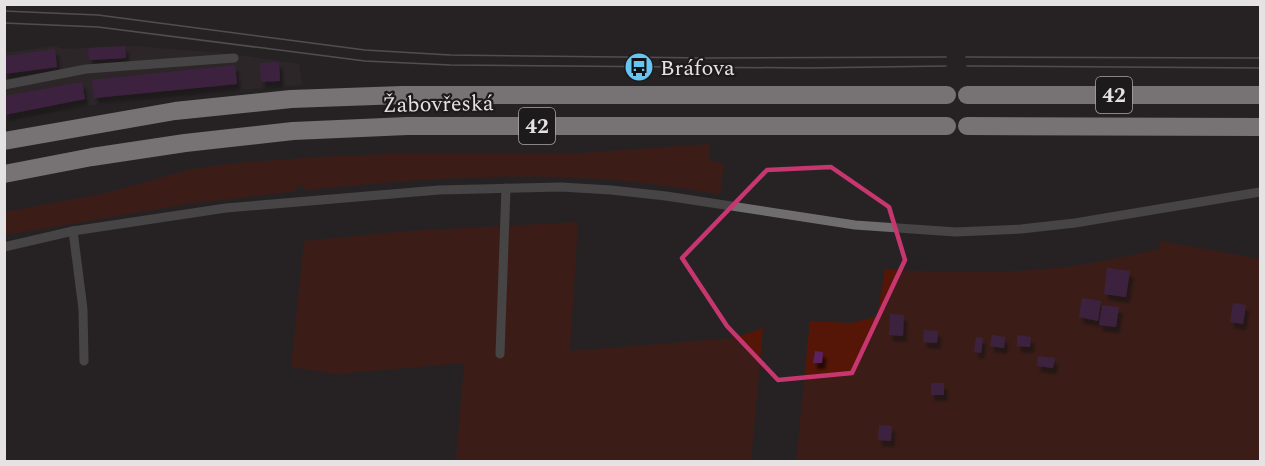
<svg xmlns="http://www.w3.org/2000/svg" width="1265" height="466" viewBox="0 0 1265 466" font-family="Spectral,serif">
<style>
.built{fill:#342a2f}
.green{fill:#551607}
.building{fill:#5a225f;filter:url(#shadow)}
.lines{fill:none;stroke-linecap:round;stroke-linejoin:round}
.lane{stroke:#6f6d6d;stroke-width:9}
.highway{stroke:#d9d4d4;stroke-width:18}
.tram{stroke:#868284;stroke-width:1.5}
.marked{fill:none;stroke:#c7366f;stroke-width:4.5;stroke-linejoin:round}
.labels{text-anchor:middle;stroke-width:4.5;stroke-linejoin:round;paint-order:stroke}
.shield{fill:#1d1a1b;stroke:#a9a6a7;stroke-width:1.5}
.shield-label{font-size:21px;font-weight:bold;fill:#e5e2e3}
.poi-label{font-size:22px;fill:#e5e2e3;stroke:#1d1a1b;text-anchor:start}
.street-label{font-size:22px;fill:#e5e2e3;stroke:#1d1a1b}
</style>
<defs>
<filter id="shadow"><feDropShadow dx="3.5" dy="6" stdDeviation="1.5" flood-color="#0009"/></filter>
</defs>
<rect width="100%" height="100%" fill="#272325"/>
<polygon class="built" points="55,46 63,49 134,46 232,54 299,64 302,85 181,94 53,110 5,119 4,53"/>
<g class="green">
<path d="M709 144V161L724 163 720 194C674 187 629 180 583 178 490 173 396 181 304 190L302 185 296 186V191L187 204 5 235V212L106 193 192 169 236 163 320 157 410 153H581Z"/>
<polygon points="578,222 570,351 734,338 763,328 751,461 456,461 464,363 337,374 291,367 304,241 409,231"/>
<path d="M1160 241 1260 259V461L796 462 810 321 850 323 877 317 885 269C947 273 1011 274 1073 266 1102 262 1131 255 1159 249Z"/>
</g>
<g class="building">
<polygon points="125,46 126,58 89,60 88,48"/>
<polygon points="55,49 57,67 4,74 4,56 19,54 19,60 20,54"/>
<polygon points="279,62 280,81 261,82 260,63"/>
<polygon points="235,65 237,84 94,98 92,80"/>
<polygon points="82,82 85,99 4,115 4,96"/>
<polygon points="1107,268 1130,271 1126,297 1104,294"/>
<polygon points="1082,298 1101,301 1098,321 1079,317"/>
<polygon points="1233,303 1246,305 1243,324 1230,322"/>
<polygon points="1102,305 1119,307 1116,327 1099,325"/>
<polygon points="890,314 904,315 903,336 889,335"/>
<polygon points="924,330 938,331 937,343 923,342"/>
<polygon points="992,335 1005,337 1004,348 990,346"/>
<polygon points="1017,335 1031,337 1030,347 1017,346"/>
<polygon points="976,337 983,338 981,353 974,352"/>
<polygon points="815,351 823,352 822,363 813,363"/>
<polygon points="1038,356 1055,358 1053,368 1037,366"/>
<rect x="931" y="383" width="13" height="12"/>
<polygon points="879,425 892,426 891,441 878,440"/>
</g>
<g class="lines">
<g class="lane">
<polyline points="4,85 86,69 234,58"/>
<polyline points="73,231 83,309 84,361"/>
<polyline points="4,247 73,231 226,208 439,190 561,187 611,190 666,196 855,225 956,232 1021,229 1075,223 1260,192"/>
<polyline points="500,354 506,188"/>
</g>
<g class="highway">
<polyline points="967,95 1260,95"/>
<polyline points="967,126 1260,127"/>
<polyline points="4,141 175,111 291,99 402,95 947,95"/>
<polyline points="4,174 92,157 185,143 293,131 407,126 947,126"/>
</g>
<g class="tram">
<polyline points="4,11 98,15 365,50 450,55 708,58 946,57"/>
<polyline points="4,23 98,27 365,61 450,65 808,68 946,66"/>
<polyline points="966,57 1260,58"/>
<polyline points="967,66 1260,68"/>
</g>
</g>
<path d="M0 0H1265V466H0ZM831 167 889 207 905 260 852 373 778 380 727 326 682 258 767 170Z" fill="#272325" fill-opacity=".55" fill-rule="evenodd"/>
<path class="marked" d="M831 167 889 207 905 260 852 373 778 380 727 326 682 258 767 170Z"/>
<defs>
<g id="bus-disc" transform="scale(1.5)"><circle r="9.5" fill="#68c4f0" stroke="#1d1a1b"/><path d="M-5-6H5V4H4V6H2V4H-2V6H-4V4H-5ZM-3.5-4V0h7V-4ZM-3.5 1.2v1.5H-2V1.2ZM2 1.2v1.5H3.5V1.2Z" fill="#111"/></g>
</defs>
<g fill-rule="evenodd">
<use href="#bus-disc" x="639" y="67"/>
</g>
<g class="labels">
<g class="shield">
<rect x="1096" y="77" width="36" height="36" rx="4.5"/>
<rect x="519" y="108" width="36" height="36" rx="4.5"/>
</g>
<g class="shield-label">
<text x="1114" y="102">42</text>
<text x="537" y="133">42</text>
</g>
<g class="poi-label">
<text x="660" y="75">Bráfova</text>
</g>
<g class="street-label">
<text transform="translate(438 103) rotate(-1)" y="8">Žabovřeská</text>
</g>
</g>
<rect width="1265" height="466" fill="none" stroke="#e5e2e3" stroke-width="12"/>
</svg>
